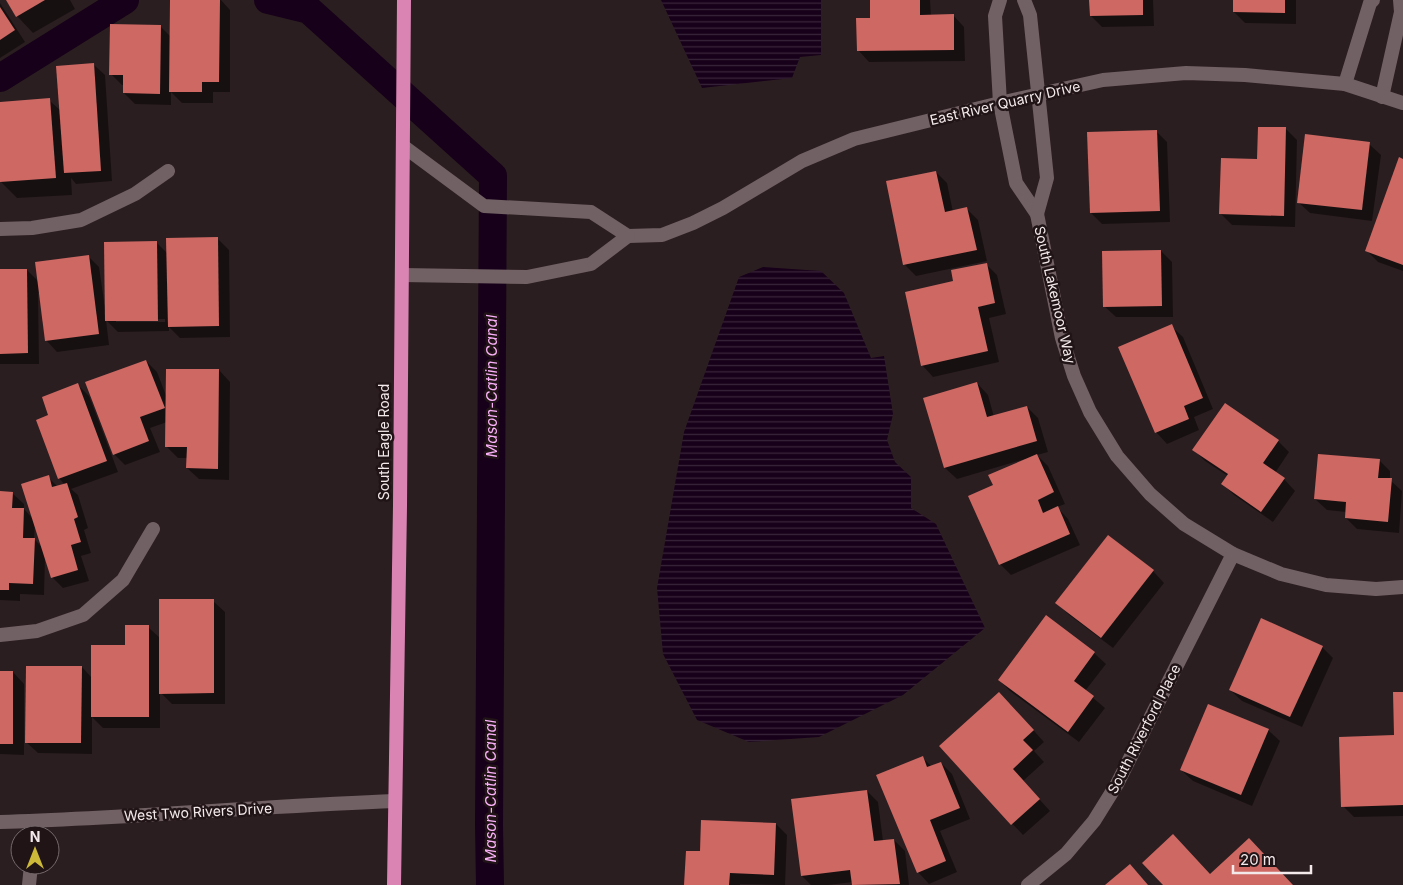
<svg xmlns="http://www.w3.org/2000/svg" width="1403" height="885" viewBox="0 0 1403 885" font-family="Inter,sans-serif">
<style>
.water{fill:url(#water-rules)}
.shadow{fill:#0007;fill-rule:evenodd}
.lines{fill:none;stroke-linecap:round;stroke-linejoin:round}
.canal{stroke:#170019;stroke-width:28}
.building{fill:#cd6863}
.minor{stroke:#716164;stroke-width:14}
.trunk{stroke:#da84b3;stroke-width:14}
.labels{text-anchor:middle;stroke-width:5;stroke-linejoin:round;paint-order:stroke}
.street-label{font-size:14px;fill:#f3e9eb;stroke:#211417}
.water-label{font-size:15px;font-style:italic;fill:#fab0f9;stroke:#211417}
</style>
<defs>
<pattern id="water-rules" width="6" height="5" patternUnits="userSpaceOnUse" patternTransform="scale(1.25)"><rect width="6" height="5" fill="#170019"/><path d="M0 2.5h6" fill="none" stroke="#39253b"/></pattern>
</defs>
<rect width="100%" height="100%" fill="#2b1e20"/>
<g class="water">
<polygon points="661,0 821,0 821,55 800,57 792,78 702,88"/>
<polygon points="763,267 821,271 844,293 871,358 884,356 893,414 887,440 895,462 911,477 911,508 936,524 985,628 903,695 819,737 749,742 697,720 663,654 657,588 684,432 739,277"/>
</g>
<g class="shadow">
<polygon points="7,0 70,0 75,9 33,33 17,16"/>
<polygon points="171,0 221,0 230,10 230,92 213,92 213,103 182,103 171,92 171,105 135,104 124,93 124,85 122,85 111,74 161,27 171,37"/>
<polygon points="871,0 930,0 931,16 953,15 964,27 965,61 869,62 858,50 871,19"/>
<polygon points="1090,0 1153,0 1154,26 1102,27 1091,16"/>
<polygon points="1234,0 1296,0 1296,24 1245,23 1234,12"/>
<polygon points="0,3 25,42 0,58"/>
<polygon points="93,64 105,75 112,181 76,184 71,178 72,195 17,198 1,182 0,103 49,100 61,111"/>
<polygon points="1286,129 1297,140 1295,227 1232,225 1221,214"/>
<polygon points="1156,131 1167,142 1170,222 1102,224 1091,213"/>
<polygon points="1369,144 1381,155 1372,221 1310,213 1298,202"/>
<polygon points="1403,160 1403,271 1378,262 1367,251"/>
<polygon points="936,172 947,183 953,212 967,209 978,220 987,261 916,276 905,265"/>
<path d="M217 238 229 250 230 337 180 338 169 327V331L118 332 106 320 109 345 57 352 46 340 40 293H38L39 364H0V270H27L39 282 88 256 99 267 105 308H106L157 243 168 254ZM165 319V322H116V320Z"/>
<polygon points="1161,251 1172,262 1173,317 1116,317 1104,306"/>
<polygon points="986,264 997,275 1006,314 989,318 999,362 933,377 922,365"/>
<polygon points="1171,326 1183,337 1213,409 1194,417 1199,430 1167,444 1156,432"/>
<polygon points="146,361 157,372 167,398 219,370 230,382 229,480 199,479 187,468 188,458 178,458 167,447 167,422 150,428 160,452 125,465 114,454"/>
<polygon points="977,383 988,395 994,417 1027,407 1038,418 1048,452 1037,455 1048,466 1065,504 1057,507 1068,519 1080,545 1011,575 1000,564 995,486 1026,460 1025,459 957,479 945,468 925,399"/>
<path d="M78 385 89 396 118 472 71 489 78 495 88 528 84 530 91 553 81 556 89 581 63 588 52 577 45 557 44 595 20 594V601L0 600V493H12L24 504V509L34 520 48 477 58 487 65 485 59 478 50 416ZM35 524 42 547 34 539Z"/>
<polygon points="1278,441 1289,452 1275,473 1284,479 1295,491 1273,522 1234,495 1223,484 1228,476 1205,461 1194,450"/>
<polygon points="1379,460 1390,471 1390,480 1402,491 1399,533 1357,529 1346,518 1346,512 1327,510 1315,499"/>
<polygon points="1153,571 1164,583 1113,648 1068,614 1057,603"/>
<polygon points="213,601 225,612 225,704 172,704 160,692 160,728 103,728 92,717 92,754 38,753 26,742 82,667 92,678 148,627 160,638"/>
<polygon points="1322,647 1333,658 1302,727 1242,701 1230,690"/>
<polygon points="1094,653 1106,664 1085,691 1105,708 1079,742 1010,691 999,680"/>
<polygon points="0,672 13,672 24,684 24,755 0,754"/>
<polygon points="1403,693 1403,816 1354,817 1343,806 1396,736"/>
<polygon points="1010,704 1044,742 1034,751 1044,762 1023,781 1050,811 1023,835 940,747"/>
<polygon points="1268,730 1280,741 1252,806 1193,781 1181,770"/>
<polygon points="922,757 932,767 941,763 952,774 970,819 940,831 957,872 929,884 918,872"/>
<polygon points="867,791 878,802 883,841 894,840 905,851 909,885 853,885 853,882 828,885 811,885 802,876"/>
<polygon points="776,824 787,835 785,885 740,884 740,885 685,885 701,852"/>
</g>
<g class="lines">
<g class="canal">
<polyline points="268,0 309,10 493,176 489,825 490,885"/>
<polyline points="0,78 125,0"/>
</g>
</g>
<g class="building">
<polygon points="6,0 45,0 16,17"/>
<polygon points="170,0 220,0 219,82 202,82 202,92 169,92"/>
<polygon points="870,0 920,0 920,15 954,14 954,50 857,51 856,18 870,18"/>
<polygon points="1089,0 1143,0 1143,15 1090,16"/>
<polygon points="1233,0 1285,0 1285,13 1233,12"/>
<polygon points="0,7 15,30 0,40"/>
<polygon points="110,24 161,25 160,94 123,93 123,75 109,75"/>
<polygon points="94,63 101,171 64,173 56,66"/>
<polygon points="50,98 56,178 0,182 0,102"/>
<polygon points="1258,127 1286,127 1284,216 1219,214 1221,158 1257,159"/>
<polygon points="1157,130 1160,211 1090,213 1087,132"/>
<polygon points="1305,134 1370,142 1362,210 1297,203"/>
<polygon points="1399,157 1403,159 1403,265 1365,251"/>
<polygon points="936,171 945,212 967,207 977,250 903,265 886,181"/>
<polygon points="218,237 219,326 168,327 166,238"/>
<polygon points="157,241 158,321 105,321 104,242"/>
<polygon points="1161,250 1162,306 1103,307 1102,251"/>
<polygon points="89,255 99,334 45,341 35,262"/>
<polygon points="987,263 995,303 978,307 988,351 921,366 905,292 953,281 951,270"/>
<polygon points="0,269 27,269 28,353 0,354"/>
<polygon points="1172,324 1203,398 1184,406 1189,419 1155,433 1118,347"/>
<polygon points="146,360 165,408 140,417 149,441 113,455 85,382"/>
<polygon points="166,369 219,369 218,469 186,468 187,447 165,447"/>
<polygon points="977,382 987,417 1027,406 1037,441 944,468 923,398"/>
<polygon points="78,383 107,461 58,479 36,420 48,415 42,397"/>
<polygon points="1225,403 1279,440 1263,463 1285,478 1261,512 1221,484 1228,474 1192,450"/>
<polygon points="1037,454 1054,492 1038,500 1043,513 1058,506 1070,534 999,565 968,496 993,485 988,475"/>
<polygon points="1318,454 1380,459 1378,478 1392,478 1388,522 1345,518 1346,502 1314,499"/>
<polygon points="49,475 52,487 67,483 78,517 74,519 81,542 71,545 78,570 51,578 21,484"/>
<polygon points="0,491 13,492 12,508 24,508 23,538 35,538 33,584 9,583 9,590 0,590"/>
<polygon points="1108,535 1154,570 1101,638 1055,603"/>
<polygon points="159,599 214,599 214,693 159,694"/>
<polygon points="1046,615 1095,652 1074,681 1094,696 1068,732 998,680"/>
<polygon points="1261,618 1323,646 1290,717 1229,690"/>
<polygon points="125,625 149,625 149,717 91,717 91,645 125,645"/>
<polygon points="26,666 82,666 81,743 25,743"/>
<rect x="0" y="671" width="13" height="73"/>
<polygon points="999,692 1034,730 1023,740 1033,750 1013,769 1040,799 1011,825 939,746"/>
<polygon points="1393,692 1403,692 1403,805 1341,807 1339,737 1394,735"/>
<polygon points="1208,704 1269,729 1241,795 1180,770"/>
<polygon points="923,756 927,767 941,762 960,808 930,820 946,861 917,873 876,775"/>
<polygon points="867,790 874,841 894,839 900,884 852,885 850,870 801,876 791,799"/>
<polygon points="701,820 776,823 774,875 730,873 729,885 684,885 686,851 700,851"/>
<polygon points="1173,834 1210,874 1249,838 1293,885 1163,885 1142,863"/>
<polygon points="1130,864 1148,885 1105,885"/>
</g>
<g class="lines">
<g class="minor">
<polyline points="1000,0 995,16 1000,103 1016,183 1037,214 1062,338 1074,376 1090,412 1117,456 1150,494 1184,524 1233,554 1281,574 1326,585 1376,589 1403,587"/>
<polyline points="1024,0 1030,15 1047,178 1037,214"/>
<polyline points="1345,84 1370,3 1373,0"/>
<polyline points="1382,97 1401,12 1400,0"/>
<polyline points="0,229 32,228 81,220 135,194 168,171"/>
<polyline points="628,236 662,235 693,223 723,208 802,161 854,139 1000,103 1103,80 1186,73 1245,75 1345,84 1403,103"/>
<polyline points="402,275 527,277 591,264 628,236 591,212 484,206 403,146"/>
<polyline points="0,635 37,631 83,615 123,580 153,529"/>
<path d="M0 822C132 818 264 806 395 801"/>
<polyline points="29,885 31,865"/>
<polyline points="1028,885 1066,854 1094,821 1117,784 1233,554"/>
</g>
<polyline class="trunk" points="394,885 400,506 404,0"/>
</g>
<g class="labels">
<g class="street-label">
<text transform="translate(1005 103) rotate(-13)" y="5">East River Quarry Drive</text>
<text transform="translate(1055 295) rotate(77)" y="5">South Lakemoor Way</text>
<text transform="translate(384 442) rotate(-90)" y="5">South Eagle Road</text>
<text transform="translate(1144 729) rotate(-63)" y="5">South Riverford Place</text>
<text transform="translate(198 812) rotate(-3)" y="5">West Two Rivers Drive</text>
</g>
<g class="water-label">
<text transform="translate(492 386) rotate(-90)" y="5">Mason-Catlin Canal</text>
<text transform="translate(491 791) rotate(-90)" y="5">Mason-Catlin Canal</text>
</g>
</g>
<g transform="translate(35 850)"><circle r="24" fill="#211417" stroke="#75696c"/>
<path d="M0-4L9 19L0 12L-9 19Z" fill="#ccb939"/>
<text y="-8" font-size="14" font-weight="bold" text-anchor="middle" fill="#f3e9eb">N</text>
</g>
<path d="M1233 865v8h78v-8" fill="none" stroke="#f3e9eb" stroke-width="2.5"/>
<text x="1240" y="865" font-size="15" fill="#f3e9eb" stroke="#211417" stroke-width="4" paint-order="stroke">20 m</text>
</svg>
